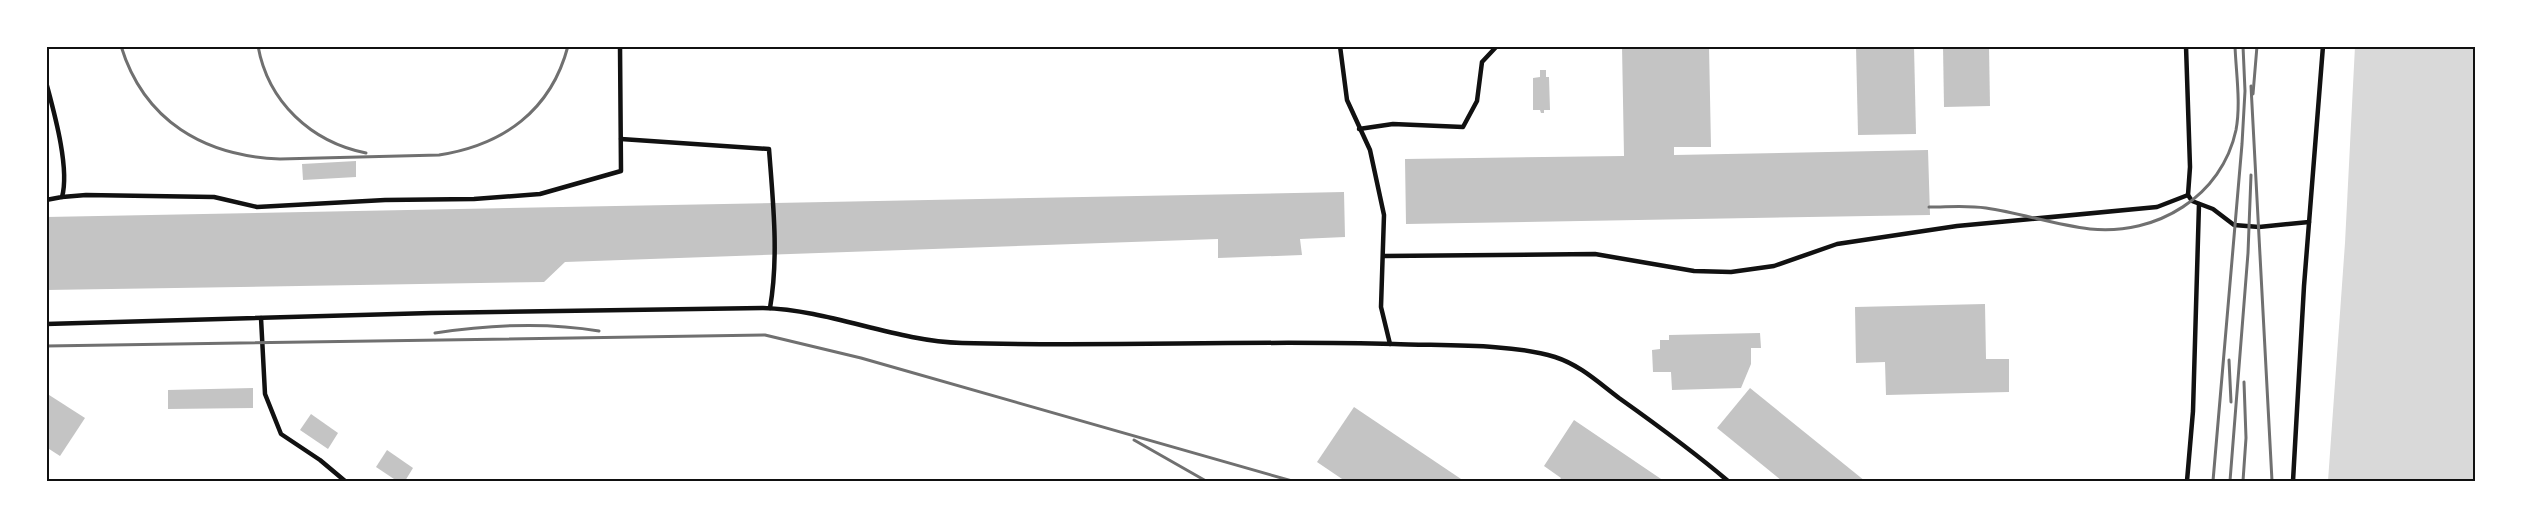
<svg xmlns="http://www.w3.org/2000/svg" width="2522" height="527" viewBox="0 0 2522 527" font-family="Karla,sans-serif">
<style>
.water{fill:#d9d9d9}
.building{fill:#c4c4c4}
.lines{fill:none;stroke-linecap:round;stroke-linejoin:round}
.minor{stroke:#111;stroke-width:4.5}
.rail{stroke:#707070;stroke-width:3}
.neatline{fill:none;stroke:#111;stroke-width:2}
</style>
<rect width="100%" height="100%" fill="#fff"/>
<polygon class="water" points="2355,46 2476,46 2476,481 2328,481 2345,243"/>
<g class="building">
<polygon points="1622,46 1709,46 1711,147 1674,147 1674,155 1928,150 1930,215 1406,224 1405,159 1624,156"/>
<polygon points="1856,46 1914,46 1916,134 1858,135"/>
<polygon points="1943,46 1989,46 1990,106 1944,107"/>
<polygon points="1540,70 1546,70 1546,77 1549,77 1550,110 1544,110 1544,113 1541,113 1540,110 1533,110 1533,78 1540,77"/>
<polygon points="356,161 356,177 303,180 302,164"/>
<polygon points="1344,192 1345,237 1300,239 1302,255 1218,258 1218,239 565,262 544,282 46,290 46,217"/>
<polygon points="1985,304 1986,359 2009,359 2009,392 1886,395 1885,362 1856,363 1855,307"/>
<polygon points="1760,333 1761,348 1751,348 1751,364 1741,388 1672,390 1671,372 1653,372 1652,350 1660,349 1660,340 1669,340 1669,335"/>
<polygon points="253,388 253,408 168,409 168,390"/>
<polygon points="1750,388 1865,481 1782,481 1717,428"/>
<polygon points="46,393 85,418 60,456 46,447"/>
<polygon points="1354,407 1464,481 1345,481 1317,462"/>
<polygon points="311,414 338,433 328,449 300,430"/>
<polygon points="1574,420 1664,481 1559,481 1561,478 1544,466"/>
<polygon points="387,450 413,468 405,481 397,481 376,467"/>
</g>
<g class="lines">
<g class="minor">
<polyline points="1340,46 1347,100 1370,150 1384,215 1381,307 1390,344"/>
<polyline points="2186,46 2190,167 2188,195 2192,201 2213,209 2234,225 2259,227 2309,222"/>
<path d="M46 82C54 112 70 168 62 197L46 200"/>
<polyline points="1359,129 1393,124 1463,127 1477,101 1482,62 1497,46"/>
<path d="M621 139 769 149C773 202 779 256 770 308"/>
<polyline points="62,197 86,195 214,197 257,207 385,200 474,199 540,194 621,171 620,46"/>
<polyline points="1384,256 1595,254 1694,271 1731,272 1774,266 1837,244 1957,226 2157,207 2188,195"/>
<polyline points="261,318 265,394 281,434 320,460 345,481"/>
<path d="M46 324 431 313 763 308C831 310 894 341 962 343 1106 347 1250 340 1394 344 1443 346 1509 343 1555 357 1580 365 1599 383 1619 398 1657 425 1693 451 1728 481"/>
<polyline points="2187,481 2193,411 2199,204"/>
<polyline points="2293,481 2304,286 2323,46"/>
</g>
<g class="rail">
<path d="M121 46C144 121 204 156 280 159L439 155C503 145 551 111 568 46"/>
<path d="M258 46C268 102 311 142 366 153"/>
<polyline points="2251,86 2272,481"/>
<polyline points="2253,94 2257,46"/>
<path d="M1929 207C1948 207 1967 205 1986 208 2021 213 2055 225 2090 229 2157 236 2222 196 2236 130 2241 103 2236 73 2235 46"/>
<path d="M435 333C488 325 546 322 599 331"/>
<polyline points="46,346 765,335 861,358 1292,481"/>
<polyline points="2229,360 2231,402"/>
<polyline points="1134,440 1206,481"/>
<polyline points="2213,481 2242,144 2245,91 2243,46"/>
<polyline points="2230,481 2248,253 2251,175"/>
<polyline points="2243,481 2246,438 2244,382"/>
</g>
</g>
<rect width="2522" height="527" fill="none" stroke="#ffffff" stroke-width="95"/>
<rect x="48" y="48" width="2426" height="432" class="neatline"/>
</svg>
